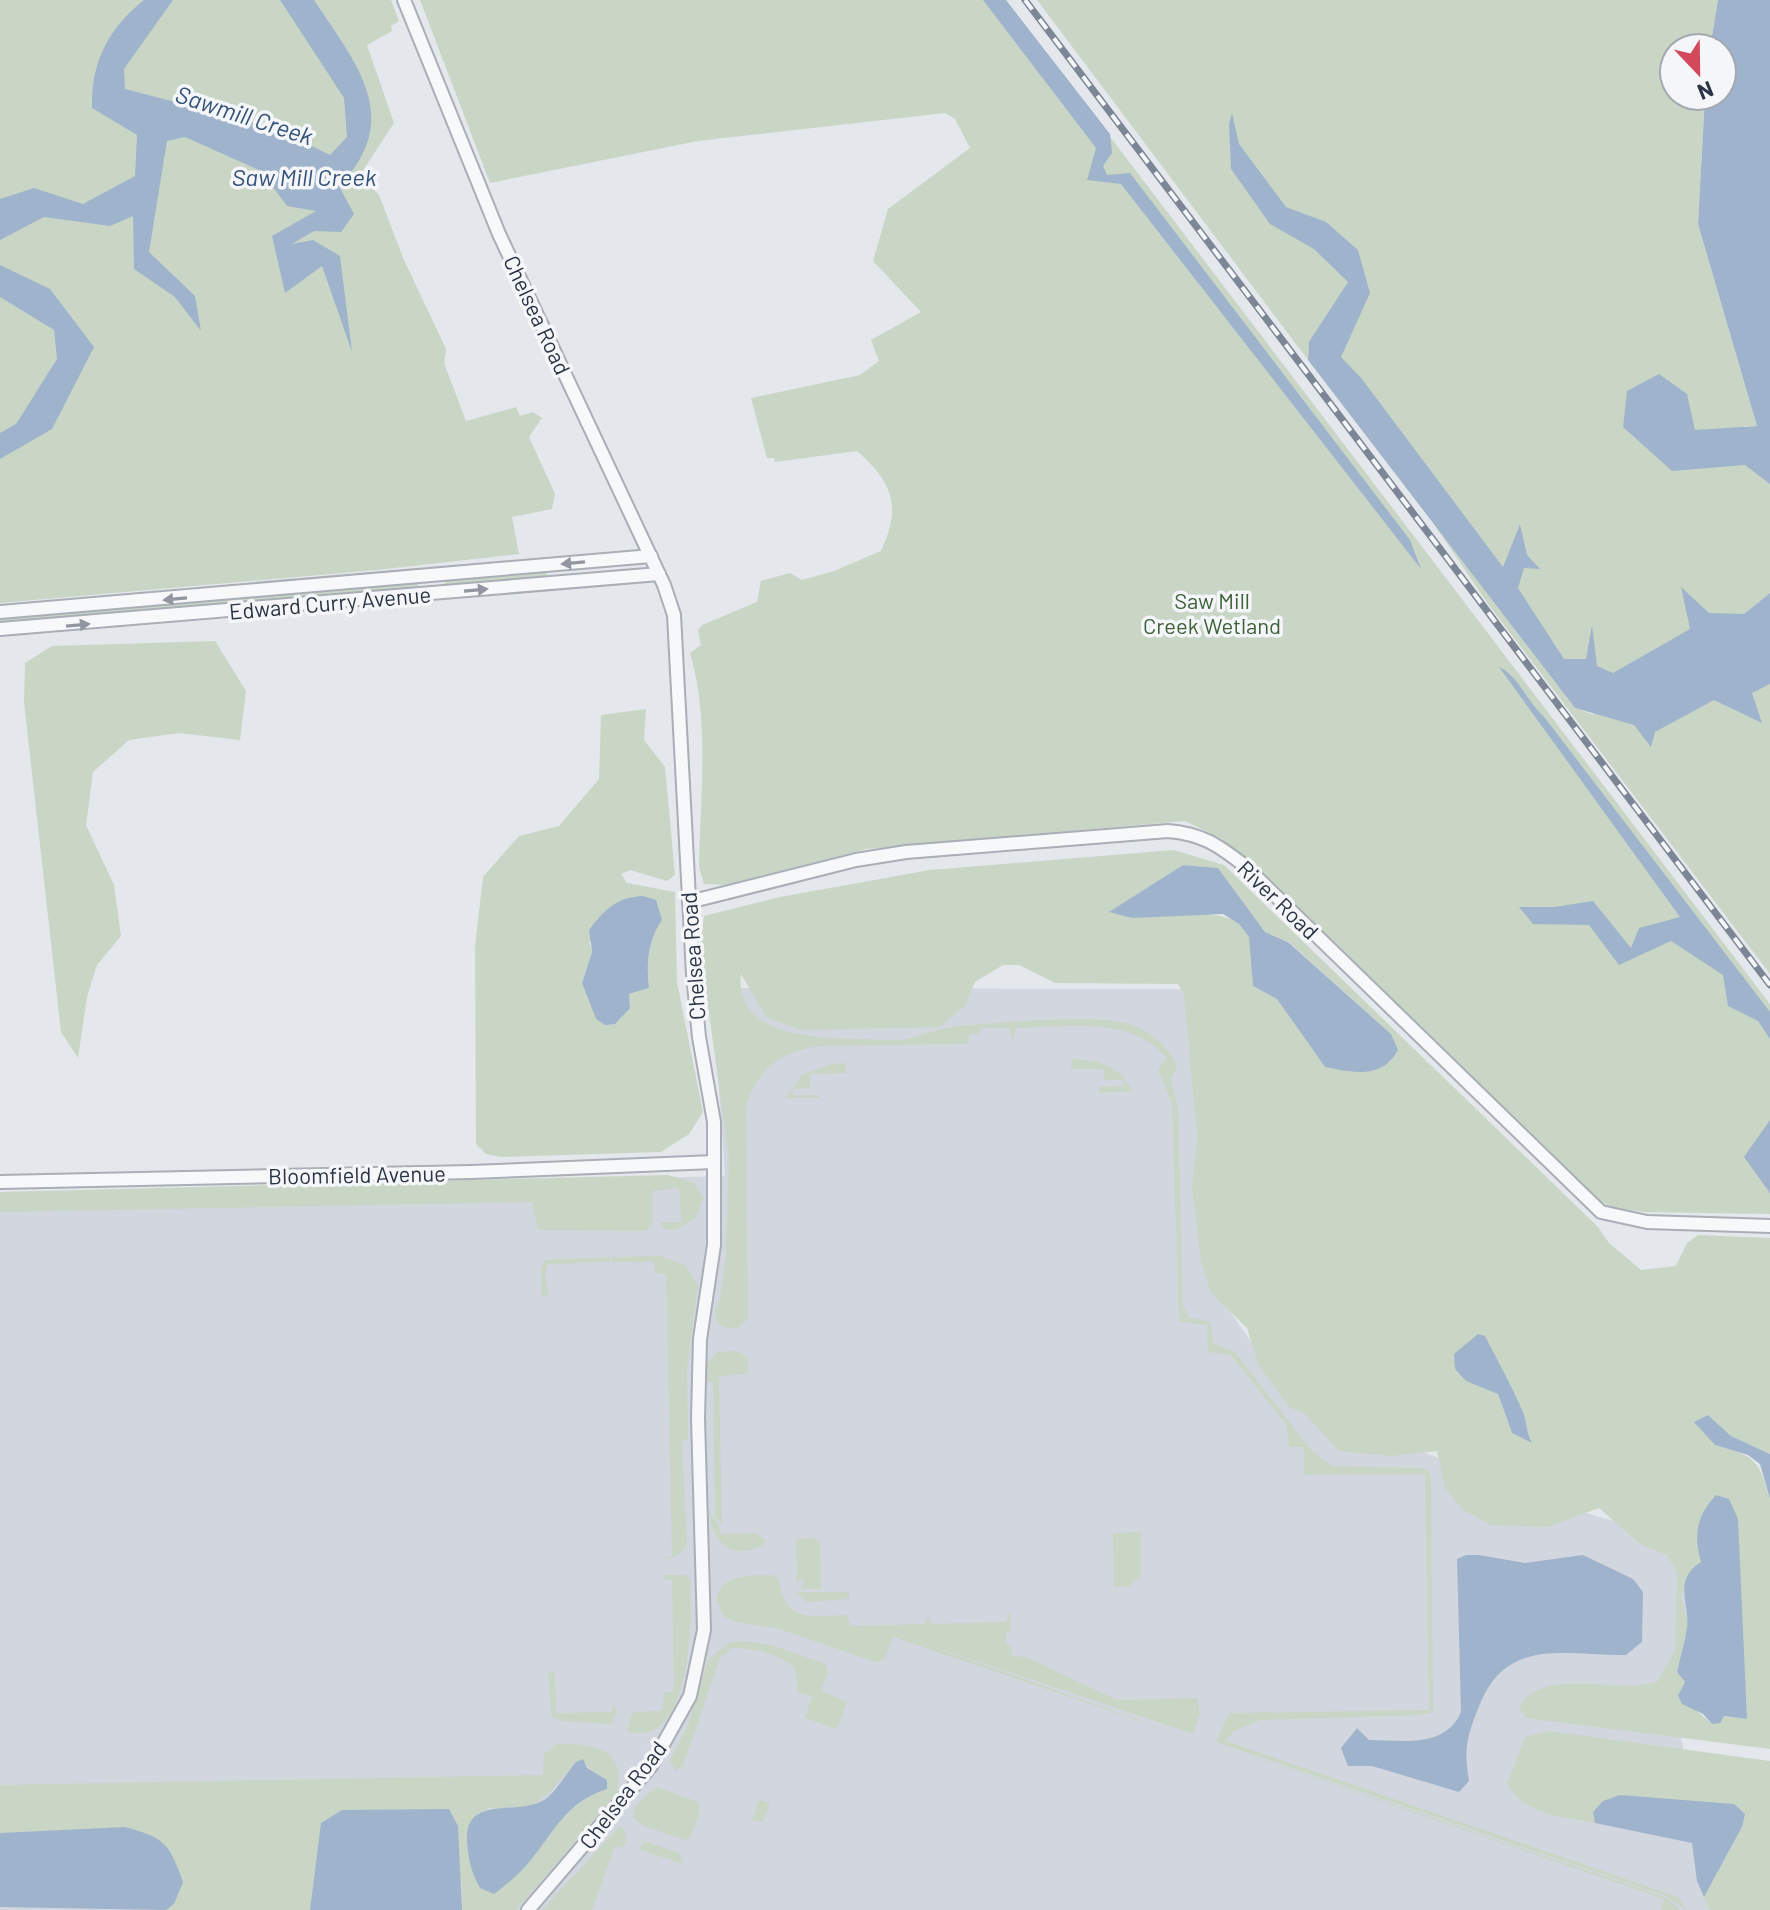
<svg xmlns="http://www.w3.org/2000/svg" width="1770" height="1910" viewBox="0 0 1770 1910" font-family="Barlow,sans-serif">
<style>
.built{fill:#d2d6de}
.green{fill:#c9d6c5;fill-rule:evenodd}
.water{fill:#9fb4cc}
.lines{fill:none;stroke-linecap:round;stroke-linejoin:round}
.minor-casing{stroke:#a9aeb7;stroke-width:16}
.minor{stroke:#f7f8fa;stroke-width:12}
.rail-casing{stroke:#7d8696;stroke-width:7}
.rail{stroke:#f4f6f9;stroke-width:4;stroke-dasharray:12;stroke-linecap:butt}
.oneway{fill:#9196a0}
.labels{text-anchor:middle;stroke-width:7;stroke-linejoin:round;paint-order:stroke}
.street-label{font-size:22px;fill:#2b3445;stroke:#f4f6f9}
.park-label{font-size:22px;fill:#3f6138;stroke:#f4f6f9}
.water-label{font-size:24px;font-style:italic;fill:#34527a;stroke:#f4f6f9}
</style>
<rect width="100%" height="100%" fill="#e4e7ec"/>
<polygon class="built" points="712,988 1195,989 1211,1285 1296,1405 1589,1514 1708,1547 1669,1681 1718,1910 0,1910 0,1197 725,1176"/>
<g class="green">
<polygon points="0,0 391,0 399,21 391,26 392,31 367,45 394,123 360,175 379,195 404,260 446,349 444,363 466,421 516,407 520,416 533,412 542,418 529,437 555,494 552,509 512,517 519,554 377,570 0,603"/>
<path d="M420 0H1006L1770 1004V1214L1645 1212 1612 1208 1586 1192 1222 839 1185 821 866 849 729 885 704 884 699 867C700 798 710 719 690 653L701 645 698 630 702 625 757 602 761 581 790 573 802 580 834 571 881 551C902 506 893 483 857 451L775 462 774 458H767L751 398 860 375 879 361 871 340 921 312 873 261 888 209 970 148 955 119 945 113 698 141 490 183Z"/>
<polygon points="1037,0 1718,0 1710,48 1674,48 1674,96 1705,96 1698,224 1757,426 1744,426 1759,475 1770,484 1770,593 1744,614 1770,666 1770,974 1488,604 1431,520 1575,708 1594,715 1309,342 1308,360"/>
<polygon points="544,571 548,575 544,578 444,584 447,580"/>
<polygon points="413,583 418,584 417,588 0,624 0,616"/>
<polygon points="215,641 246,691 240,740 179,733 129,740 93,772 86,825 114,885 121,936 97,965 87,997 78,1058 61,1032 24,702 25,663 52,646"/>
<path d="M646 709 644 740 665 767 675 875 667 881 630 870 621 874 627 883 675 892 677 982 703 1112 689 1134 661 1152 501 1157 486 1154 476 1144 475 946 483 877 519 836 559 826 599 779 601 715ZM662 919C648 940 646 964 649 988L629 994V1002L596 1019 582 983 592 952 589 942Z"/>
<path d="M1174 850 1224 865 1598 1227 1609 1243 1641 1270 1676 1266 1687 1243 1698 1235 1770 1238V1454L1731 1436 1708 1415 1715 1445C1756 1457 1758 1458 1770 1499V1749L1526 1718 1519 1707C1543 1665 1615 1695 1657 1682L1675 1651 1677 1572 1667 1555 1640 1544 1599 1508 1547 1527 1490 1525 1462 1509 1445 1488 1437 1451 1391 1456 1339 1451 1304 1413 1289 1407 1259 1366 1247 1328 1211 1293 1201 1262 1192 1188 1197 1136 1184 995 1178 984 1055 983 1019 965H1003L975 982 965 1006 939 1027 800 1030 766 1017 741 974C733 1038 823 1039 864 1039 877 1039 893 1042 907 1039 923 1036 942 1027 959 1026 1000 1023 1092 1013 1129 1024 1150 1030 1169 1048 1177 1066L1171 1080 1178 1109 1183 1306 1189 1318 1210 1322 1214 1344 1235 1352 1312 1451 1332 1466 1423 1468 1428 1470 1431 1478 1433 1712 1420 1715 1260 1720 1233 1732 1226 1741 1678 1897 1687 1910 1666 1896 1216 1742 1229 1713 1429 1710 1425 1474 1304 1475V1447H1289L1287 1426 1231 1355 1208 1352 1207 1325 1179 1322 1172 1104 1158 1069 1167 1058C1130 1015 1068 1027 1016 1028L1013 1043 1010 1028H980V1033L970 1034 968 1044 821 1046C783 1050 754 1070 746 1109L748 1319 737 1328 723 1327 717 1322 715 1311 720 1298 726 1254 729 1158 706 992 701 941 704 916 780 897 930 870ZM1183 865 1218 868 1265 932 1289 942 1391 1034 1325 1067 1277 998 1253 986C1252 971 1254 951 1249 937 1233 896 1145 923 1110 912ZM1503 1372 1524 1416 1525 1430 1531 1441 1512 1433 1498 1394ZM1698 1552 1747 1719 1724 1716 1712 1724 1678 1695 1685 1682 1677 1672 1688 1624 1681 1595 1701 1562Z"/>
<path d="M1073 1059C1099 1060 1120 1066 1132 1091L1099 1093V1087L1123 1086V1080H1104V1069H1070Z"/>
<polygon points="831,1064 845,1063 846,1073 810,1074 810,1088 793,1089 794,1095 819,1095 819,1098 785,1098 802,1075"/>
<polygon points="668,1175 693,1182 703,1198 696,1218 676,1230 664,1229 660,1222 681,1222 680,1192 677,1188 653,1191 653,1224 645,1231 538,1230 532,1202 0,1212 0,1192"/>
<polygon points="660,1256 685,1265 698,1286 687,1368 688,1440 682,1441 687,1545 676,1557 662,1559 672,1556 666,1274 655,1273 654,1262 612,1262 612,1257"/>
<polygon points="610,1257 610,1262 548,1264 545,1275 549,1296 541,1295 541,1268 546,1260"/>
<polygon points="738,1351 748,1358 748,1373 719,1377 722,1524 715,1517 713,1382 707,1382 707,1363 718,1352"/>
<path d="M709 1512 719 1525 720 1534 755 1533 765 1539 763 1545C732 1561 713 1544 709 1512Z"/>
<polygon points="1141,1532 1141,1577 1129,1586 1114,1587 1113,1533"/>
<polygon points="816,1538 817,1543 820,1538 821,1589 801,1589 805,1580 799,1580 797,1589 796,1539"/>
<path d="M664 1575H686L690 1579C692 1616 693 1752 627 1731L632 1712 662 1711 664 1693 674 1691 672 1580 663 1579Z"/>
<path d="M772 1575 779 1579C785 1624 810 1616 847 1615L850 1626 925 1624 928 1614 931 1624 1006 1622 1010 1612 1011 1630 1006 1633V1645L1011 1647 1012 1656 1026 1657 1117 1700 1197 1698 1200 1714 1193 1734 894 1633 1191 1738 893 1637 885 1659 876 1662 776 1628 736 1622 723 1616 716 1598C725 1572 750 1576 772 1575Z"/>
<polygon points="795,1592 849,1592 849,1599 807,1602"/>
<path d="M743 1641 771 1645 826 1664 828 1672 821 1691 847 1702 837 1729 805 1718 812 1696 797 1692C796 1684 798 1673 793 1667 786 1656 744 1646 732 1648L720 1658 683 1766 675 1770 670 1760 688 1725 708 1660 728 1643Z"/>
<polygon points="555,1672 556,1713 612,1712 614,1702 617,1712 612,1724 561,1721 552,1717 548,1673"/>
<path d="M1549 1731 1770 1761V1910H1710L1704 1897 1742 1827 1603 1801 1593 1812 1595 1823C1562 1817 1527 1816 1507 1784L1525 1737Z"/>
<path d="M557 1744C591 1743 628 1748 617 1793L516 1910H462V1882L321 1823 310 1910H166L174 1904 0 1833V1785L543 1775 544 1754ZM583 1760 607 1789C561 1806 554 1835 523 1869 515 1878 504 1885 495 1893L480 1888 488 1808C542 1811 543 1799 576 1762Z"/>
<polygon points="1215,1744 1665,1897 1681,1910 1661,1910 1664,1899"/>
<polygon points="656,1787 698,1802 700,1812 690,1838 684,1840 644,1826 633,1818 635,1806"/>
<polygon points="759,1800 770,1803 763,1822 752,1820"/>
<path d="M620 1826C628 1832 627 1840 624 1848L615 1846 592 1910H542Z"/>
<polygon points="645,1841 680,1853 683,1864 638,1849"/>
</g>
<g class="water">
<path d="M144 0H173L124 69 125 89 273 127 330 155 347 137 344 98 280 0H314C356 64 405 118 339 186L354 214 341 232 314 231 292 244 313 240 340 256 352 352 322 266 285 293 272 236 316 211 287 206 261 171 185 137 167 141 149 252 195 296 201 331 175 297 134 269 133 216 110 226 44 217 0 240V199L34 188 83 204 135 176 137 135 92 108C91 62 108 29 144 0Z"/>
<polygon points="983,0 1006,0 1110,134 1112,153 1103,166 1107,175 1130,173 1410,540 1421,569 1121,184 1087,180 1096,148"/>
<polygon points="1718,0 1770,0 1770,484 1745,465 1672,471 1623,427 1627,391 1659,374 1687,394 1695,430 1757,426 1698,224 1705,96 1722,96 1722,48 1710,48"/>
<polygon points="1232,113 1239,144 1286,207 1326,222 1358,250 1370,293 1341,357 1362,379 1503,567 1520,524 1527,555 1540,569 1524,568 1518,588 1564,659 1586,659 1592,625 1597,666 1613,673 1690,629 1681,587 1709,613 1744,614 1770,593 1770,684 1752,693 1762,723 1714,700 1655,732 1651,747 1634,725 1575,708 1308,360 1309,342 1348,282 1314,249 1270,224 1231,169 1229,124"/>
<polygon points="0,265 50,289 94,347 52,429 0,459 0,433 16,424 57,359 54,330 0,297"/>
<path d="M1499 667C1518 675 1527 702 1545 718L1770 1012V1039L1758 1021 1728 1006 1723 975 1671 941 1619 965 1589 925 1533 924 1519 907H1554L1593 901 1631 948 1639 928 1680 917Z"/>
<path d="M1183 865 1218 868 1265 932 1288 942 1391 1034 1398 1050C1382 1079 1355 1073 1325 1067L1277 999 1253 986 1249 937 1239 924 1223 914 1132 918 1109 912Z"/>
<path d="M643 896 656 900 662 920C648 940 646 964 649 988L629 994 630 1008 615 1024 605 1025 596 1019 582 983 592 952 589 930C605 909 617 897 643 896Z"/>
<polygon points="1770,1120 1770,1193 1744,1157"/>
<path d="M1478 1334 1485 1336C1498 1361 1512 1387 1523 1412 1527 1423 1526 1432 1532 1443L1512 1433 1498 1394 1466 1381 1455 1369 1454 1354Z"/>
<polygon points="1708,1415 1731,1436 1770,1454 1770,1499 1760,1464 1748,1455 1715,1445 1694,1422"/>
<path d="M1716 1495 1729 1499 1738 1519 1747 1719 1724 1716 1720 1723 1712 1724 1703 1714 1682 1704 1678 1695 1685 1682 1677 1672C1680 1657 1685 1642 1687 1627 1690 1604 1672 1580 1701 1562 1693 1534 1697 1516 1716 1495Z"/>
<path d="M1479 1555 1525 1563 1583 1555 1633 1579 1643 1592 1642 1642 1626 1655C1565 1656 1505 1635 1478 1709 1466 1739 1464 1749 1469 1781L1459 1792 1372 1766H1348L1341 1748 1357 1728 1369 1740C1403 1740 1445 1749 1461 1712L1457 1559 1466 1555Z"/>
<path d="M583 1759 587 1768 607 1780V1789C561 1804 553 1837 523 1869 515 1878 504 1886 494 1894L480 1888C471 1872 468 1858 467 1840 465 1795 517 1816 544 1800 556 1793 566 1773 576 1762Z"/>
<polygon points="1620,1795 1734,1804 1745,1814 1742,1827 1704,1897 1697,1881 1692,1843 1595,1823 1593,1812 1603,1801"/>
<polygon points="449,1809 458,1826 462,1910 310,1910 321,1823 342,1810"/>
<path d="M125 1827C165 1838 169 1843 183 1882L174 1904 166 1910 0 1907V1833Z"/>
</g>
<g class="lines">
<g class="minor-casing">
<g id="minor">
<polyline points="404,0 499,234 664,585 674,615 693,974 699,1037 714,1122 714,1245 700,1339 698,1418 704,1630 690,1696 651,1766 528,1910"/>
<polyline points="0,612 651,556"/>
<polyline points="0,629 659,574"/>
<path d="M689 902 856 860 906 852 1168 831C1203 834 1218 845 1245 866L1601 1212 1647 1222 1770 1226"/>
<polyline points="0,1182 471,1172 714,1162"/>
</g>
</g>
<use href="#minor" class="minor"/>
<g class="rail-casing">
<polyline id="rail" points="1025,0 1770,985"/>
</g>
<use href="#rail" class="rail"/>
</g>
<defs><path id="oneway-solid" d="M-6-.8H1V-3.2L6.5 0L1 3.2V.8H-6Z" transform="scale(2)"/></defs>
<g class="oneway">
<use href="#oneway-solid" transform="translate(573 563) rotate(175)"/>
<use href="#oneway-solid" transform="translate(476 590) rotate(-5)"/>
<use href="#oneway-solid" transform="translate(175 599) rotate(175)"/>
<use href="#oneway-solid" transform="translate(78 625) rotate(-5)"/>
</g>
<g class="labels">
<g class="street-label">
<text transform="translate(537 315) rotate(65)" y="8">Chelsea Road</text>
<text transform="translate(330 603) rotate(-5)" y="8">Edward Curry Avenue</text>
<text transform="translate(1278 900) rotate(44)" y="8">River Road</text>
<text transform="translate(693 956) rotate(-94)" y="8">Chelsea Road</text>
<text transform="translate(357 1175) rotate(-1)" y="8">Bloomfield Avenue</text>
<text transform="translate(623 1795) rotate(-53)" y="8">Chelsea Road</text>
</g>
<g class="park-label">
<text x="1212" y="609">Saw Mill<tspan x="1212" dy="25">Creek Wetland</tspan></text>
</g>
<g class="water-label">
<text transform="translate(244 116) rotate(18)" y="8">Sawmill Creek</text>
<text x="304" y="186">Saw Mill Creek</text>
</g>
</g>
<g transform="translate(1698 72) rotate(158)"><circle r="38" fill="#f4f6f9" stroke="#a4a8b1" stroke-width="2"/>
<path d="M0-6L14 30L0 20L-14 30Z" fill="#d1495b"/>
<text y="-12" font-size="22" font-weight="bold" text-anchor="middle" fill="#2b3445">N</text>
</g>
</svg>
